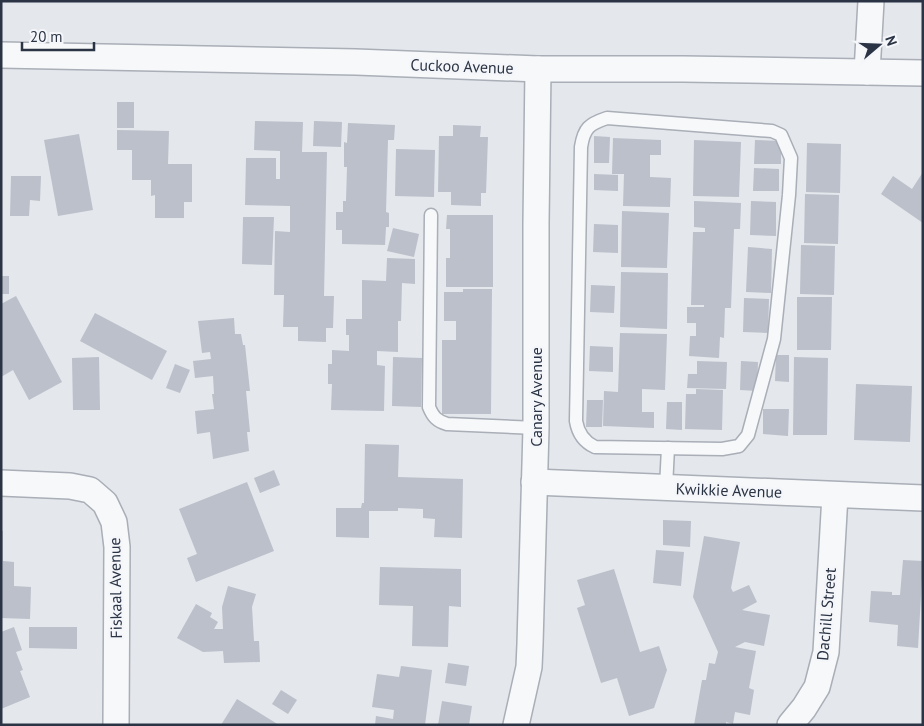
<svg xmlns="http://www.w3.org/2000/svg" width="924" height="726" viewBox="0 0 924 726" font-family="'PT Sans',sans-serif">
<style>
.building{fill:#bbc0ca}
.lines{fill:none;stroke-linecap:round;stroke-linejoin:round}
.lane-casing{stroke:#a9aeb7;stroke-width:15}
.street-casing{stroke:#a9aeb7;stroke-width:28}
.lane{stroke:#f7f8fa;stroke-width:12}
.street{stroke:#f7f8fa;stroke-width:25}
.labels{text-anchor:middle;stroke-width:5;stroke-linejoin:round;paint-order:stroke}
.street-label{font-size:16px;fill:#2b3445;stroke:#f4f6f9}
</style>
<rect width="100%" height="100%" fill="#e4e7ec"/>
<g class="building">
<rect x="117" y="102" width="17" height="26"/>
<polygon points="255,121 303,122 302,152 327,152 324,296 334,296 333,328 326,328 326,342 298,341 298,327 283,327 284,295 274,295 275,231 290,232 290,206 245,205 246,158 276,158 276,179 280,179 280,151 254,150"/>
<polygon points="314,121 342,122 341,147 313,146"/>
<polygon points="348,123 395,125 394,140 388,140 386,212 389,213 389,227 386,227 385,245 342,244 342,230 336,230 336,212 343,212 343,201 346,201 347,167 344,167 344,142 347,143"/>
<polygon points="453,125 481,126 480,137 488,137 486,193 481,193 481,206 451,205 451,192 438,192 439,136 453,136"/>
<polygon points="117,130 169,131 168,164 192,164 192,202 184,202 184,218 155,218 155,195 151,196 151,180 132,180 132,150 117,150"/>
<polygon points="79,134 93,210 58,216 44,140"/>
<polygon points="594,136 610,137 609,163 594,163"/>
<polygon points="613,138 661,140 661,155 650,155 650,177 671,178 670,207 623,206 624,174 612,174"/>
<polygon points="694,140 741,142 739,197 693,196"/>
<polygon points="755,140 781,141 781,164 754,164"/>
<polygon points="807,143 841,144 840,193 806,192"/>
<polygon points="396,149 435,150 434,197 395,196"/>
<polygon points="754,168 779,169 779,191 753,191"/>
<polygon points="923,172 923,223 881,194 893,176 912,189"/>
<polygon points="594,174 618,175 618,191 594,190"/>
<polygon points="11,176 41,176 40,201 30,200 29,216 10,216"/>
<polygon points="805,194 839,195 838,244 804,243"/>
<polygon points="694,201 741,203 740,229 734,229 731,308 725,308 724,338 720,337 719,358 689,356 690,336 696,336 696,323 687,323 687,307 704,307 704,305 691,305 693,232 705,232 705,228 694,227"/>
<polygon points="751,201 776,202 776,236 750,235"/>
<polygon points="622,211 669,213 667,268 621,267"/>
<polygon points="447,215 493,215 493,287 446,287 446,258 450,258 450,229 446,229"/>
<polygon points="243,217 274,217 272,265 242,264"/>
<polygon points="594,224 618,225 618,253 593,252"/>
<polygon points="393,228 419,234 414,257 387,251"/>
<polygon points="801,245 835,246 834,295 800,294"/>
<polygon points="748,247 772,249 771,293 746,292"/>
<polygon points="387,258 415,259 415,284 402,283 401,321 398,321 398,352 377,351 377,365 385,366 384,411 331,410 332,384 328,384 328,364 332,364 332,350 349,351 349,335 346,335 346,319 362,319 362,280 386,281"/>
<polygon points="621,272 668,273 667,329 620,327"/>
<rect x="1" y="276" width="8" height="18"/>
<polygon points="591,285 615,286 614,313 590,312"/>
<polygon points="463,289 492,289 491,414 442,414 442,340 456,340 456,321 444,321 444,292 463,292"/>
<polygon points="16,296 62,382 29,400 13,370 1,377 1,304"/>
<polygon points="797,297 832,297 831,350 797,350"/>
<polygon points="744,298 769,299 768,333 743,332"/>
<polygon points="95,313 167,351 152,380 80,341"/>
<polygon points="234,318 235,334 241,334 243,345 245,345 250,391 246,391 250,432 247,432 249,451 213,459 210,432 197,434 195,411 214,409 212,394 214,394 213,376 195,378 193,361 211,359 210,352 202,353 198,321"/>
<polygon points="620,333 667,334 665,390 642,389 642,412 654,412 654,428 603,426 604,391 618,392"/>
<polygon points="590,346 613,347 613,372 589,371"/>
<polygon points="776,355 789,355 789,382 775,381"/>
<polygon points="99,357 100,410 73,410 72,358"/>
<polygon points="393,357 422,358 421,407 392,406"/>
<polygon points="794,357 828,358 827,435 793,435"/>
<polygon points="697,361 727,362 726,389 687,388 688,374 697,374"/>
<polygon points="741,361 758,362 757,391 740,390"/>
<polygon points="175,364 190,370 180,393 166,388"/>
<polygon points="856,384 912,386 910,442 854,440"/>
<polygon points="696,389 723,390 722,430 685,429 686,394 696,394"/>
<polygon points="587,400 603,400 602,427 586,427"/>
<polygon points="667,402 682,402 682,430 666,429"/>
<polygon points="763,409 789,409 788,436 763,434"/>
<polygon points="365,444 399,445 398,477 463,479 462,538 434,537 435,519 423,518 423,509 398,508 398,511 369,511 369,538 336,537 336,508 361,508 362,503 364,503"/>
<polygon points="274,470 280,485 260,493 254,478"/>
<polygon points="247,482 274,551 196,582 187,558 197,554 179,509"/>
<polygon points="663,520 691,521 690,547 663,545"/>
<polygon points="1,530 3,531 3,561 14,562 14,586 31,587 30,619 1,618"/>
<polygon points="704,536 740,542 731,588 733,592 749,585 757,602 742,610 770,615 764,646 745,642 735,647 756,651 749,688 754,690 750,715 735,712 733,724 726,722 726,725 694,725 702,680 706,680 709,663 715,664 718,652 693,597"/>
<polygon points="656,550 684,552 681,586 653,583"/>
<polygon points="903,560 923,561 918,648 897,646 898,625 869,622 871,591 892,592 892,595 900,595"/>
<polygon points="380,567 461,569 461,607 449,606 448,647 412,646 413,606 379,605"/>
<polygon points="614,569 640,652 659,646 667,670 654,708 629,716 617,678 601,683 577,608 585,605 577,580"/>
<polygon points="228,586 256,594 252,607 254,641 259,641 260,662 224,663 223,651 203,652 177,638 196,604 212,613 210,617 218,622 214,629 223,629 222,607"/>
<polygon points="14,627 22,650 16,652 23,670 20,671 30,697 1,709 1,632"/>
<polygon points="29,627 77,627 77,649 29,648"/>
<polygon points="448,663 469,666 466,686 445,683"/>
<polygon points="401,666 432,670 425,725 375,725 376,716 393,719 394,710 372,707 377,674 399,677"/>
<polygon points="281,690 297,700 288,714 272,704"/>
<polygon points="237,699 279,725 221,725"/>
<polygon points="442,701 472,706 469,725 438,725"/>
</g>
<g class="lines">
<g class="lane-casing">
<g id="lane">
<path d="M607 118 772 131 781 135 791 158 789 195 774 339 748 435 739 446 722 449 595 447C584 442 578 433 576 421L581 147C584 128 589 124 607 118Z"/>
<path d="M431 215 429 407C433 417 437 421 447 424L536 428"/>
<polyline points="666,487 668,448"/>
</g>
</g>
<g class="street-casing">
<g id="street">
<polyline points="1,55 356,62 538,69 683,69 923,73"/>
<polyline points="867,72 871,1"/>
<polyline points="534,482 923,498"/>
<polyline points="1,483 70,486 90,490 105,503 114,522 117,547 116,725"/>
<polyline points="516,725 529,667 530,644 536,428 536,223 538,69"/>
<polyline points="790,725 804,708 817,687 826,652 835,495"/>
</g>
</g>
<use href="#lane" class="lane"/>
<use href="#street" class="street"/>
</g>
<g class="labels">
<g class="street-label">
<text transform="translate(462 66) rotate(2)" y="6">Cuckoo Avenue</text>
<text transform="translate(536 397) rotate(-90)" y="6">Canary Avenue</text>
<text transform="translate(729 490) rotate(2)" y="6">Kwikkie Avenue</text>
<text transform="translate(115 588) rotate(-91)" y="6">Fiskaal Avenue</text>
<text transform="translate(826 614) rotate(-85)" y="6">Dachill Street</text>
</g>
</g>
<rect width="924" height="726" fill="none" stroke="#2b3445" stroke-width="5"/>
<g transform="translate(879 45) rotate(71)" stroke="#f4f6f9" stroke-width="4" paint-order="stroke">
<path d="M0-4L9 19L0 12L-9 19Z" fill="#2b3445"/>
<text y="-8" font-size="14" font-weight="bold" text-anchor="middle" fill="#2b3445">N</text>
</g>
<path d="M22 42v8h72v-8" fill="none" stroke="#2b3445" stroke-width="2.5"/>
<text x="30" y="42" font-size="15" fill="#2b3445" stroke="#f4f6f9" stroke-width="4" paint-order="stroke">20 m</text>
</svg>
